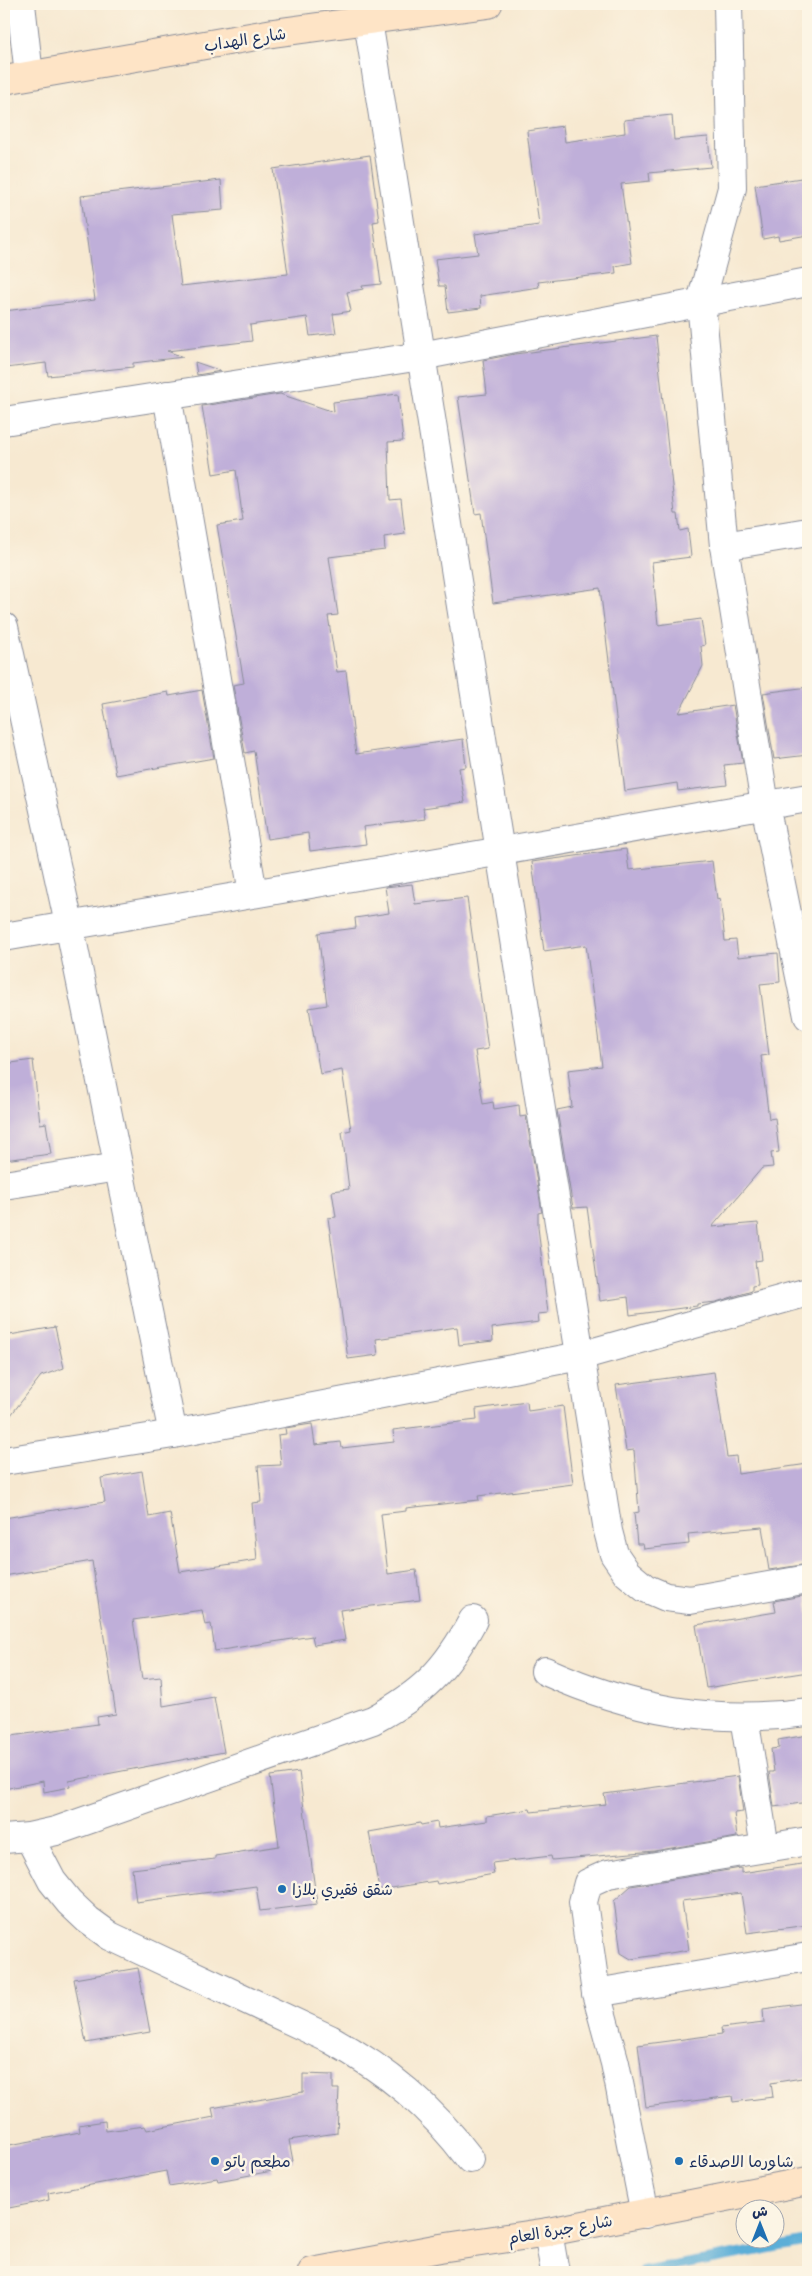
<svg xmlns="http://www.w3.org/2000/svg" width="812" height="2276" viewBox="0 0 812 2276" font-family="Mynerve,'Playpen Sans Arabic',sans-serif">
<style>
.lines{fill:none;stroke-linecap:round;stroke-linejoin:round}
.stream{stroke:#5caed7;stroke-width:10}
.building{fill:#bfafd9}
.street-casing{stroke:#898c98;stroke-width:30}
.secondary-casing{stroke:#898c98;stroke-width:30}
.street{stroke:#fff;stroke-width:28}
.secondary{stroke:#fee4c6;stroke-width:28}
.poi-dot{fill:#1f6fb2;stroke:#fcf5e5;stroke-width:2}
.labels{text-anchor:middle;stroke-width:5;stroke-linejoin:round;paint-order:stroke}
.street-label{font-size:16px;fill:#1b2f5e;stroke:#fcf5e5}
.poi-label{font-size:16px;fill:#1b2f5e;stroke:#fcf5e5;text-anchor:start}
</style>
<rect width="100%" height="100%" fill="#fcf5e5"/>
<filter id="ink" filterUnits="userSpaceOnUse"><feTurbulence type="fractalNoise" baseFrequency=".02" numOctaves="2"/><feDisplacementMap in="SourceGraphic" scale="10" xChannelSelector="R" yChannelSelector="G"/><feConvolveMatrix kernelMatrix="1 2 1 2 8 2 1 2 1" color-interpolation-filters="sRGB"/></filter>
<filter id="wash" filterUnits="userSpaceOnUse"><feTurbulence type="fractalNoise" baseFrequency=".0096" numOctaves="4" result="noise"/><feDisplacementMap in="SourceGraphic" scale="20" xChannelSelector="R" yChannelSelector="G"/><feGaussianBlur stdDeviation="1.12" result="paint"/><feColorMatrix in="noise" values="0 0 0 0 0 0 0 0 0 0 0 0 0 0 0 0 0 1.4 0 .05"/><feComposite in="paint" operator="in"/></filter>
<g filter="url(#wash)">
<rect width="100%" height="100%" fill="#f7e9d1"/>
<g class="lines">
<polyline class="stream" points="643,2272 808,2241"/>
</g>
<g id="blocks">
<g class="building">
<polygon points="672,115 674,140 708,137 711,167 649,173 650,181 621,184 632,263 615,266 616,273 538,282 539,287 480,296 481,308 448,312 445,286 439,286 435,259 478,254 475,234 539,225 527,131 563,126 565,142 625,133 624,120"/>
<polygon points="370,155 379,221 373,222 381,284 362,286 363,289 347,292 351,311 333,314 336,333 310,336 307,317 250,325 252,341 167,351 183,357 133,363 133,367 48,376 46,363 6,368 4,311 95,300 81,196 221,180 223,210 172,214 181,286 288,274 273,169"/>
<polygon points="808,177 808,235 779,240 778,236 763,239 755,185"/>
<polygon points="656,336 675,514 678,514 680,531 688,529 691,557 652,562 658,625 701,619 705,645 701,646 703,666 679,713 733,705 743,763 724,765 727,785 678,791 677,783 625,791 600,588 493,603 481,513 475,514 458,397 487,394 483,360 515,354"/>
<polygon points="195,362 221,371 197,375"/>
<polygon points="280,394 334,412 333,402 398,394 403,441 388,442 390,500 401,499 405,534 384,537 385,550 329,557 338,615 328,616 337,672 346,671 356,754 463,739 466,767 459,768 465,802 423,808 425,819 363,827 366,844 310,851 308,833 267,839 254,751 245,753 233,685 244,683 217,525 243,521 236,470 213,474 202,406"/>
<polygon points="808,687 808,755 774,759 763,693"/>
<polygon points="202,690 214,758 116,775 103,704 168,692 169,696"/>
<polygon points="626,849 629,870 712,861 717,899 720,898 725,941 736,940 738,957 778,953 780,982 760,984 769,1055 761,1056 769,1119 775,1118 779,1152 771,1153 773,1167 762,1168 712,1227 758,1223 762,1260 755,1261 758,1285 752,1286 752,1291 716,1302 697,1304 697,1306 630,1315 628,1297 600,1301 587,1207 573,1208 557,1110 572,1107 568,1070 602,1066 586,945 544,951 532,862"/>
<polygon points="412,884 415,904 467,898 488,1049 475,1051 483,1104 493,1102 494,1109 519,1105 520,1117 526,1116 542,1212 538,1213 538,1227 548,1313 538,1314 539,1322 492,1328 493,1341 459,1345 457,1327 376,1339 378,1355 348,1359 328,1218 336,1217 332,1191 349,1189 342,1132 351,1130 342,1070 320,1074 309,1008 327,1005 318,933 356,928 355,918 389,913 385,887"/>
<polygon points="33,1060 40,1124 46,1123 51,1154 4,1160 4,1064"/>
<polygon points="55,1327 64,1368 41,1376 4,1424 4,1336"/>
<polygon points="714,1372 727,1457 736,1456 738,1474 808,1464 808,1564 769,1570 762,1527 688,1534 689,1544 644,1549 643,1544 637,1544 634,1513 639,1512 634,1450 626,1451 616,1385"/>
<polygon points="527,1402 528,1411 563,1406 573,1484 478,1496 479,1500 406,1508 406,1511 381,1514 388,1574 416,1570 420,1600 340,1610 345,1640 314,1645 312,1636 215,1651 211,1624 205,1625 202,1610 133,1620 142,1679 161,1677 163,1706 214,1697 224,1752 69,1781 70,1787 44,1792 43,1781 4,1789 4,1737 98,1724 97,1717 116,1714 92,1561 4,1576 4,1518 105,1502 101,1478 142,1471 149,1517 170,1513 180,1572 257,1560 252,1503 261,1502 258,1466 281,1465 278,1435 286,1434 285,1428 312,1424 315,1445 341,1442 342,1448 394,1442 393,1430 477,1420 476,1409"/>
<polygon points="808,1595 808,1672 706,1688 696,1625 776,1612 774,1601"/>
<polygon points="808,1735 808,1802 774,1807 769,1772 774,1772 771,1749 779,1748 778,1740"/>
<polygon points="299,1772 317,1904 260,1911 256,1886 136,1902 132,1869 215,1859 215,1856 279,1846 270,1776"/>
<polygon points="738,1776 743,1812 734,1813 737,1837 654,1851 552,1860 551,1856 492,1863 494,1874 437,1884 436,1881 379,1890 369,1832 420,1823 421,1825 437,1822 438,1828 487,1821 487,1816 530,1809 531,1812 606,1804 604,1794"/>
<polygon points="808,1863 808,1925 747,1933 741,1893 682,1901 689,1950 631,1959 621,1953 614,1901 631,1886 741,1868 741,1873"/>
<polygon points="138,1968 150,2032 86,2043 74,1979"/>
<polygon points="808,2003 808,2077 771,2083 773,2097 733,2102 732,2096 646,2107 638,2045 722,2034 721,2028 764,2023 763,2009"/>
<polygon points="303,2074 333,2075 333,2089 339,2089 337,2133 289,2140 293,2161 270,2166 272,2171 218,2181 217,2178 169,2186 166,2171 48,2193 49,2200 4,2209 4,2146 80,2132 79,2125 105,2121 106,2131 145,2126 147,2130 214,2117 212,2108 303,2092"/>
</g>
</g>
</g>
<g filter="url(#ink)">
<use href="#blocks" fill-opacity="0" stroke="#898c98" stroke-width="1"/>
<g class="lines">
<g class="street-casing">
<g id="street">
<polyline points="21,4 29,75"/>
<polyline points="728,4 732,188 701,302 724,546 765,805 808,1016"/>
<polyline points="368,21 608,1531 614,1554 627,1573 645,1588 666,1597 690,1600 808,1579"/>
<polyline points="167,395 253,893"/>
<polyline points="4,421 421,356 808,282"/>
<polyline points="724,546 808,532"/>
<polyline points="4,627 69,924 173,1434"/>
<polyline points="4,937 808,798"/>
<polyline points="4,1185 118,1167"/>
<polyline points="4,1461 173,1434 580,1356 808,1292"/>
<path d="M545 1671C632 1710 713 1725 808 1712"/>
<polyline points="744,1717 765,1848"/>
<path d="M29 1837 52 1881 69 1902 88 1920 110 1936 330 2039C388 2071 430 2106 470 2159"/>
<path d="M4 1839 29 1837 56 1831 373 1720C423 1693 446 1670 473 1620"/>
<polyline points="596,1993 808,1957"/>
<polyline points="645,2214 615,2063 596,1993 583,1902 588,1883 608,1874 808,1841"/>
<polyline points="548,2232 555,2272"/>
</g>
</g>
<g class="secondary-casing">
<g id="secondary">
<polyline points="4,80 273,33 488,4"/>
<polyline points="312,2272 440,2248 548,2232 808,2181"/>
</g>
</g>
<use href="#street" class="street"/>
<use href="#secondary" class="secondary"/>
</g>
</g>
<g class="poi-dot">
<circle cx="282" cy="1889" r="5"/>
<circle cx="215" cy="2161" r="5"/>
<circle cx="679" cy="2161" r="5"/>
</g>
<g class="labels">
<g class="street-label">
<text transform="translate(245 39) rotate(-9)" y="6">شارع الهداب</text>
<text transform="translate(560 2229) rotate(-10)" y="6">شارع جبرة العام</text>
</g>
<g class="poi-label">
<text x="292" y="1895">شقق فقيري بلازا</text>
<text x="225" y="2167">مطعم باتو</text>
<text x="689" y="2167">شاورما الاصدقاء</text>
</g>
</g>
<rect width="812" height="2276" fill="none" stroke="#fcf5e5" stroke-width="20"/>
<g transform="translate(760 2224)"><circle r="24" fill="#fcf5e5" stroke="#a2a6af"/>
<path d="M0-4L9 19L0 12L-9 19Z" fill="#1f6fb2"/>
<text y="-8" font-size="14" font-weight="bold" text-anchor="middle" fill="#1b2f5e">ش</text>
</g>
</svg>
